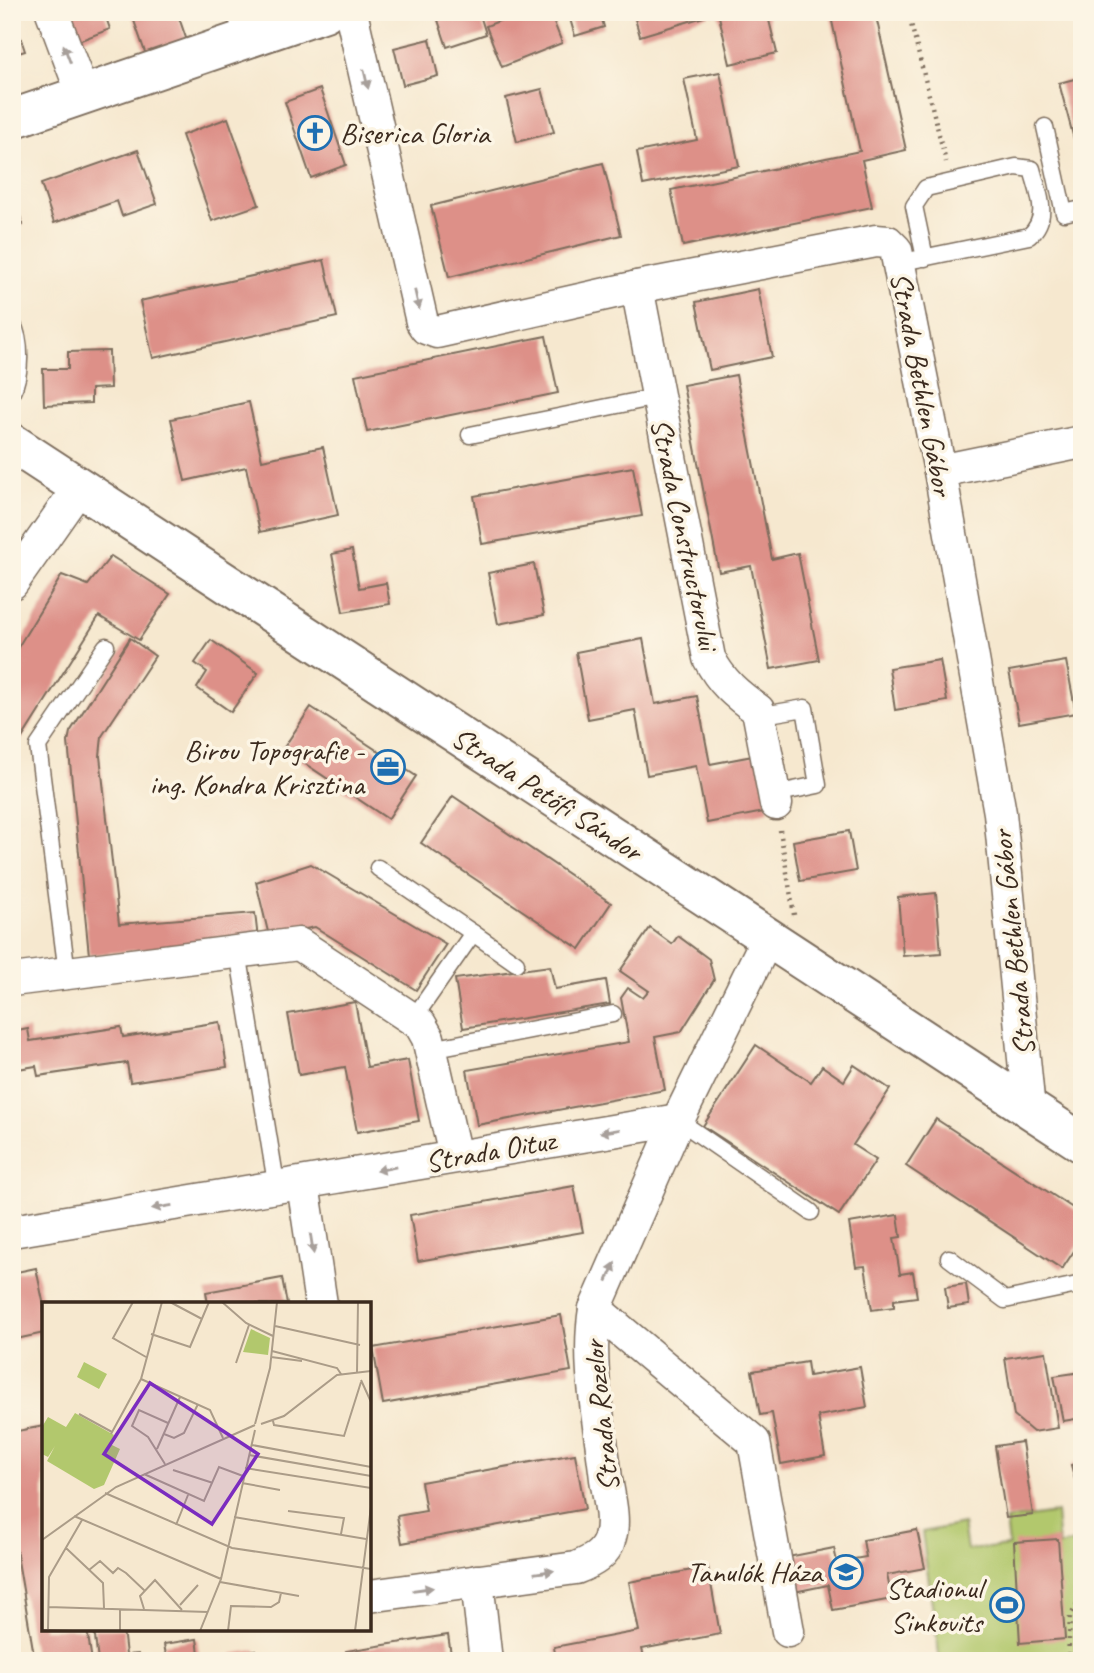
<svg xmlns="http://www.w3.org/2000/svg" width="1094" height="1673" viewBox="0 0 1094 1673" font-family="Caveat,sans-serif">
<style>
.green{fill:#b2c86d;stroke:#767946;stroke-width:2}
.building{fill:#dd9088}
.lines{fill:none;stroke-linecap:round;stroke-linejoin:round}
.lane-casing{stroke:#7c6c5c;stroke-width:19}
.street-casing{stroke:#7c6c5c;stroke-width:35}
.secondary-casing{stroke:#7c6c5c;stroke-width:42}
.primary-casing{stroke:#7c6c5c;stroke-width:42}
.path{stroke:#7c6c5c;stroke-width:4.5;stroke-dasharray:2 5;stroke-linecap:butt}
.lane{stroke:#fff;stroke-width:16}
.street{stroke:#fff;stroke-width:32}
.secondary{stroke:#fff;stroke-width:38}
.primary{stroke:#fff;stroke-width:38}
.oneway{fill:#a79f9a}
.labels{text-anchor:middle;stroke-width:7;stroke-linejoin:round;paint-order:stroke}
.poi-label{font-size:30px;fill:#3b2a1e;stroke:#fcf5e5;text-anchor:end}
.street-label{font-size:30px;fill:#3b2a1e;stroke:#fcf5e5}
.inset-road{fill:none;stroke:#ab9c88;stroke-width:2}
.view{fill:#7b2cbf;fill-opacity:0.15;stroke:#7b2cbf;stroke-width:3.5}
.inset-edge{fill:none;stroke:#3b2a1e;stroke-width:3.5}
</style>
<rect width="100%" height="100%" fill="#fcf5e5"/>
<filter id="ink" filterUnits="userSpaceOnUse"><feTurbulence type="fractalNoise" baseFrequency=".0143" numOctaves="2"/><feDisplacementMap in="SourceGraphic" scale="14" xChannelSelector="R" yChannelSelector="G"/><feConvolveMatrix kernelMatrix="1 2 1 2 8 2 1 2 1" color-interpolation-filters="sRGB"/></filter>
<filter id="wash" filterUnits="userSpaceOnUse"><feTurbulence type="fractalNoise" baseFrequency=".00686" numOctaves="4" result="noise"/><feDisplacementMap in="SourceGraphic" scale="28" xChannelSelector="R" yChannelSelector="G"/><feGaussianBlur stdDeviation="1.57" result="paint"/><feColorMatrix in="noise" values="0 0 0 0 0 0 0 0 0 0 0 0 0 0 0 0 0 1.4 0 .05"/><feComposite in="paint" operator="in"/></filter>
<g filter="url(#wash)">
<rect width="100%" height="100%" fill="#f6e8cf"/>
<polygon class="green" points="1056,1513 1059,1546 1082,1540 1082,1661 940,1661 922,1532 963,1524 967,1550 1009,1546 1006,1520"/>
<g id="blocks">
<g class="building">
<polygon points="12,12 25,51 12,55"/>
<polygon points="59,12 104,12 110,29 71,44"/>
<polygon points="131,12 156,12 158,17 177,12 187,41 146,55"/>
<polygon points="460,12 479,12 486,34 447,47 438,20"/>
<polygon points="522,12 550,12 562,43 502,67 486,26"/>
<polygon points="568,12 600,12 604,27 575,36"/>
<polygon points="633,12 709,12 710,15 640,36"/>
<polygon points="718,12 767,12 777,53 730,64"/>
<polygon points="830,12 875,12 906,150 862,160 872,207 683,246 671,190 860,151"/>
<polygon points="430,39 438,76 403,85 394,48"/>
<polygon points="720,72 739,166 643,185 637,152 697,140 684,79"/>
<polygon points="1082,77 1082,153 1078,154 1059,83"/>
<polygon points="320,89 346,165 311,178 285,102"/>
<polygon points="542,89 554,132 517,142 506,98"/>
<polygon points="228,118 259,205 212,221 182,135"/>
<polygon points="138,150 157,204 122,216 117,201 54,223 41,184"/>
<polygon points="603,163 621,235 449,277 431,206"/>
<polygon points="12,193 23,225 12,229"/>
<polygon points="324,260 337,317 153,358 140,301"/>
<polygon points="758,289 772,357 710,370 696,302"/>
<polygon points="546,336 558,393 367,432 355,375"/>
<polygon points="109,351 110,388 91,389 91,403 44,405 43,369 68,369 68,352"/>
<polygon points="736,375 772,559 798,553 819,660 771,669 751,566 719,572 683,385"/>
<polygon points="249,402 262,460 323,447 338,515 260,532 246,467 185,481 171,419"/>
<polygon points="633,467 642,516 482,544 474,496"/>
<polygon points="352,550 359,588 386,583 390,604 343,612 332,554"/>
<polygon points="111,556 170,594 139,640 99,616 12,754 12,657 62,575 88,585"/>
<polygon points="534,564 544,615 498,624 488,573"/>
<polygon points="130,638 155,656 102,736 100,756 119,924 255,913 258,939 89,955 68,742 70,732"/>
<polygon points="643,639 655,704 697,696 710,764 758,755 769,811 707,823 696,766 647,775 635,710 588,719 576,652"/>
<polygon points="211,640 258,673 231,712 197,688 207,672 195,663"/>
<polygon points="940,660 947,701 895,710 889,668"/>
<polygon points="1066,661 1076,713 1019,723 1009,671"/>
<polygon points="311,707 416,776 388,819 283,749"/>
<polygon points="453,796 611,903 580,949 421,843"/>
<polygon points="849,831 856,871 800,881 793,841"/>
<polygon points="311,864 446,944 416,990 315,927 269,936 256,882"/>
<polygon points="936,893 941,953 903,956 898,897"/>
<polygon points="650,928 672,944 678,936 709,959 714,980 681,1032 655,1037 665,1090 477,1125 467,1070 629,1042 621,998 628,988 643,998 649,991 620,971"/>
<polygon points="550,966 555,989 606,980 610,1004 463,1028 455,979"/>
<polygon points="355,1002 367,1067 408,1060 419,1121 357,1132 345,1067 299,1075 288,1014"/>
<polygon points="220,1022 227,1067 130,1082 127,1063 38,1076 36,1066 12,1070 12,1032 28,1029 30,1041 121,1027 123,1037"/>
<polygon points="756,1045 811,1082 822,1066 844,1081 854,1065 890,1089 853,1145 876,1160 839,1215 703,1126"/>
<polygon points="936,1119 1082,1214 1082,1239 1062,1269 906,1166"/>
<polygon points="574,1186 583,1232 418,1261 410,1215"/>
<polygon points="898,1215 901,1237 894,1238 900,1274 913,1272 917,1297 894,1300 894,1307 872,1310 865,1266 856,1267 849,1223"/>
<polygon points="36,1268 44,1306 44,1333 12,1340 12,1273"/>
<polygon points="282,1278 287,1304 208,1304 206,1292"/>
<polygon points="966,1284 969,1305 948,1308 945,1287"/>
<polygon points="561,1315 571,1371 383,1404 373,1348"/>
<polygon points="1046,1352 1058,1428 1033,1432 1014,1416 1005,1358"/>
<polygon points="807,1362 809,1376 860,1367 867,1407 818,1416 825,1456 781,1464 772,1413 760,1415 752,1371"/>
<polygon points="1082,1372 1082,1418 1063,1421 1054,1376"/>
<polygon points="44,1426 44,1629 87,1629 92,1661 35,1661 12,1525 12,1432"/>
<polygon points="1022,1442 1033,1515 1006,1518 995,1446"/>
<polygon points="575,1454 585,1509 402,1543 397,1516 426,1511 421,1482"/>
<polygon points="1082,1462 1082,1502 1081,1502 1071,1465"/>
<polygon points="917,1530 925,1568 887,1575 892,1599 833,1610 828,1585 789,1593 783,1558 834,1548 837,1562 866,1557 863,1540"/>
<polygon points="1058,1539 1065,1639 1020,1643 1014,1542"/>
<polygon points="708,1567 720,1634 642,1649 645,1661 556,1661 554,1647 639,1631 629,1582"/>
<polygon points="94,1629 123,1629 126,1655 138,1654 139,1661 98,1661"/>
<polygon points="448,1635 452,1661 347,1661 346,1651"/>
<polygon points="197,1639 200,1661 167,1661 164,1644"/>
<polygon points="256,1650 258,1661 234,1661 232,1654"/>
</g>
</g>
</g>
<g filter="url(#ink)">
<use href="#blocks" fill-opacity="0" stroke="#7c6c5c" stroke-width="2"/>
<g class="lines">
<g class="lane-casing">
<g id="lane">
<polyline points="1045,127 1064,213 1082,209"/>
<path d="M898 263 1029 236C1051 217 1038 193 1032 169L1016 167 926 188 914 206 925 258"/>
<path d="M12 323C22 340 21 375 12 392"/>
<polyline points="470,435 657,397"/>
<polyline points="758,710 769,714 805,708 818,785 774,794"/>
<polyline points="378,868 473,933 413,1019"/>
<polyline points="473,933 516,963"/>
<polyline points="238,952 277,1189"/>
<polyline points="67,973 38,746 106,646"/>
<polyline points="431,1049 613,1014"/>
<polyline points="678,1120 811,1212"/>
<polyline points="949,1258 1005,1300 1082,1284"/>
</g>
</g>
<g class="street-casing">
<g id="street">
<polyline points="52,12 83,95"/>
<polyline points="243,12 254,37"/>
<polyline points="351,12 422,322 426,328 437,332 637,287 876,241 888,242 896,250 940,471 1000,813 1029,1110"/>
<path d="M637 287 709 658C721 682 737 695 758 710L776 804"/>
<polyline points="940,471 1082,442"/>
<polyline points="12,583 78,489"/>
<polyline points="12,980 299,944 420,1024 428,1038 455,1156"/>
<polyline points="303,1184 321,1304"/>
<polyline points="12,1231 678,1120"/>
<polyline points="595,1309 754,1442 788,1631"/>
<polyline points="477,1581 486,1661"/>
<path d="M369 1596 576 1568C591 1562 606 1555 610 1537 615 1520 609 1497 606 1479 600 1424 586 1364 595 1309L678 1120 768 937"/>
</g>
</g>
<g class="secondary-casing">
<polyline id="secondary" points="12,119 325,12"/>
</g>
<g class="primary-casing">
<polyline id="primary" points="12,443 1082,1143"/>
</g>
<g class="path">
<polyline points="908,12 946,162"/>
<polyline points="780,830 794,915"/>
<polyline points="1068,1661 1070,1617 1082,1596"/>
</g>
<use href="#lane" class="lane"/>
<use href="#street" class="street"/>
<use href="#secondary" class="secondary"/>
<use href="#primary" class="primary"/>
</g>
<defs><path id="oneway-solid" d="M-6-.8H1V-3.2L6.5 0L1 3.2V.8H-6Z" transform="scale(1.75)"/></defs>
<g class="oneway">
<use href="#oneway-solid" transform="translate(67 54) rotate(-111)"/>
<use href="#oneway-solid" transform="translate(366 79) rotate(77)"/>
<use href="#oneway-solid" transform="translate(417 300) rotate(77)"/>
<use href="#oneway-solid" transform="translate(610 1131) rotate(171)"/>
<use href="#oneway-solid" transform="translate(386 1169) rotate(169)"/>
<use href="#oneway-solid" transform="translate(162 1207) rotate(171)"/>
<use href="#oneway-solid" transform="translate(312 1244) rotate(81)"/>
<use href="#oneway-solid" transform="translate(611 1272) rotate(-66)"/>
<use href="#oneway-solid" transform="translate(544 1572) rotate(-8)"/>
<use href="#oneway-solid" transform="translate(423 1589) rotate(-8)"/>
</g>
</g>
<defs>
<g id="church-ring" transform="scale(1.75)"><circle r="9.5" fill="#fcf5e5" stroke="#1f6fb2" stroke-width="1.5"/><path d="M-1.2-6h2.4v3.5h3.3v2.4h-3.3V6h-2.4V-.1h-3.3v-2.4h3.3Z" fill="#1f6fb2"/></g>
<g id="office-ring" transform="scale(1.75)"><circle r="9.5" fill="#fcf5e5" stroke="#1f6fb2" stroke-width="1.5"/><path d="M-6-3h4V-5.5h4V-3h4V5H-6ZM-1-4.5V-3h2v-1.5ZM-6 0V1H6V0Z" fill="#1f6fb2"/></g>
<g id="school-ring" transform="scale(1.75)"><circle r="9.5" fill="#fcf5e5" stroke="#1f6fb2" stroke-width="1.5"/><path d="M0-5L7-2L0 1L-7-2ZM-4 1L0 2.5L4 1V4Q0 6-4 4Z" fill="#1f6fb2"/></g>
<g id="stadium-ring" transform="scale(1.75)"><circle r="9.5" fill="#fcf5e5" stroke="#1f6fb2" stroke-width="1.5"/><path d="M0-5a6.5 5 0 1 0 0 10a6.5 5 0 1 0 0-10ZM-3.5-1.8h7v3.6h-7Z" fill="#1f6fb2"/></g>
</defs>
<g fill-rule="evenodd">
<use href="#church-ring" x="315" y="133"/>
<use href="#office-ring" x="388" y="767"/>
<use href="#school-ring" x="846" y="1572"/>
<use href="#stadium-ring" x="1007" y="1605"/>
</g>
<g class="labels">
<g class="poi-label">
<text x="340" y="143" text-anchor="start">Biserica Gloria</text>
<text x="364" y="760">Birou Topografie -<tspan x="364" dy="34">ing. Kondra Krisztina</tspan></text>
<text x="822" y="1582">Tanulók Háza</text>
<text x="982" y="1598">Stadionul<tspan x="982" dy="34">Sinkovits</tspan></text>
</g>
<g class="street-label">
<text transform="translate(922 384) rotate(79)" y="10">Strada Bethlen Gábor</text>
<text transform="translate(685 534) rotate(78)" y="10">Strada Constructorului</text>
<text transform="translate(547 794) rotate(33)" y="10">Strada Petőfi Sándor</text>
<text transform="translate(1013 943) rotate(-96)" y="10">Strada Bethlen Gábor</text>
<text transform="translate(490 1151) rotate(-10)" y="10">Strada Oituz</text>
<text transform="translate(601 1416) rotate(-96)" y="10">Strada Rozelor</text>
</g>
</g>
<g transform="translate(42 1302)">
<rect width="329" height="329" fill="#f6e8cf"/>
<path d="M209 27 228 36 226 53 201 50ZM42 60 65 72 57 87 35 75ZM33 111 72 133 68 142 78 147 62 183 52 187 5 159 13 144 6 155 0 152V125L6 115 24 125Z" fill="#b2c86d"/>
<path class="inset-road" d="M91 0 71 36 104 55M128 0 160 17M180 0 204 21 231 34M233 24 318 43M109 32 148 45 167 0M230 49 295 66 299 72M229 55 260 59M194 61 207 23M315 70 316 0M99 77 168 108 181 136M319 78 329 100M37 112 70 130M231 119 232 123 302 134 319 80M213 122 228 66 235 0M219 122 242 114 295 73 329 69M69 132 99 77 120 0M122 132 132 136 142 131 156 102M210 143 329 165M115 147 138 95M207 153 329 174M123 162 106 135 90 124 97 108 126 121M203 166 329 186M131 168 171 181M102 172 162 199 177 165 201 174M200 181 238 188M63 191 190 246 329 267M246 209 302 216 299 232M32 214 179 277M192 215 324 237M134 223 146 193M0 238 74 185 213 123M24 246 61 281 62 306M47 268 58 259 71 271 76 266 84 271 103 289M178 280 257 294M138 303 156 283M6 305 166 310M102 307 98 294 113 278 140 308M6 327 7 275 40 218M0 328 31 329M78 329V307M158 329 179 277 213 128M186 329 189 304 229 305 237 300 239 291M313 329 329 205"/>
<path class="view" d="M108 81 216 152 170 222 62 152Z"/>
<rect width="329" height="329" class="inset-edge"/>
</g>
<rect width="1094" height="1673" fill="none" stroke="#fcf5e5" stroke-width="42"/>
</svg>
